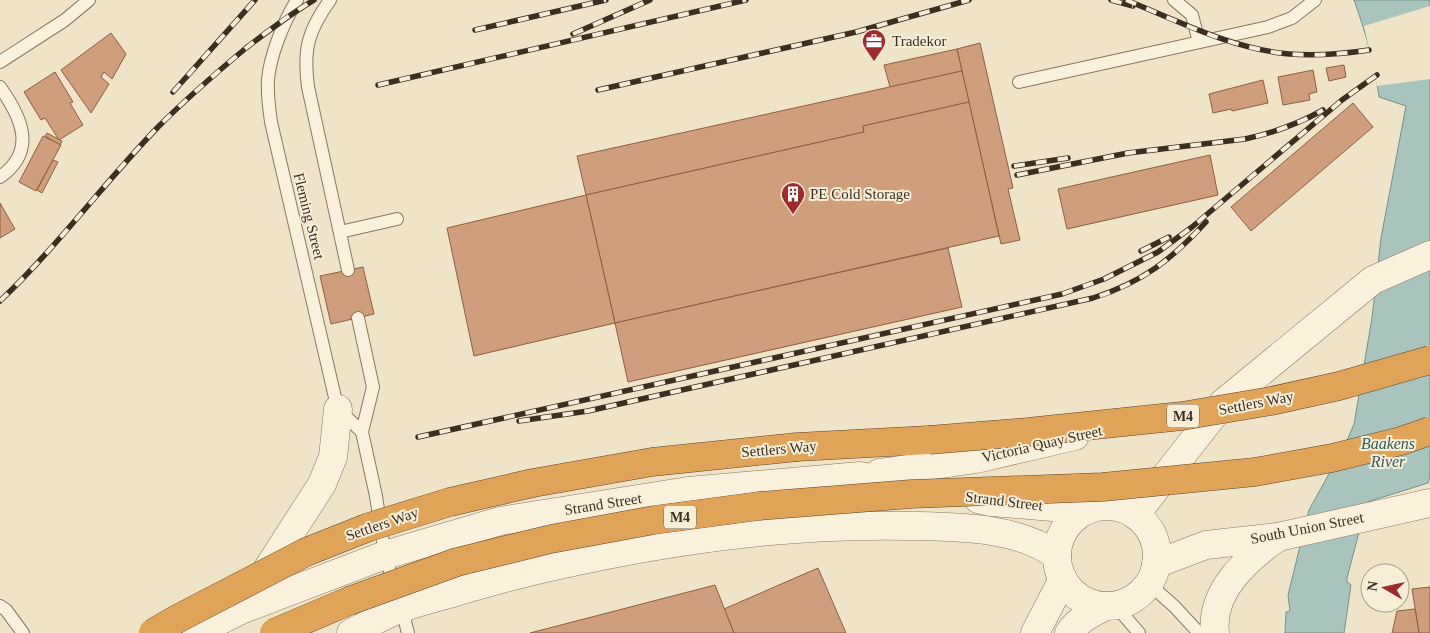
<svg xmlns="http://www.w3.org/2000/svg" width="1430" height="633" viewBox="0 0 1430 633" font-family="Georgia,serif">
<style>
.water{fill:#a9c4bc;stroke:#6f938a}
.pier{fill:#f0e4c8}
.building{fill:#cf9f7d;stroke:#8d5f41}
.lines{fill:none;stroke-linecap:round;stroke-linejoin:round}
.service-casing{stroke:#8d765c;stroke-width:14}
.tertiary-casing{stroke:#8d765c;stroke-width:29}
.motorway-casing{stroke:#5b4430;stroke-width:29}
.service{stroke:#faf1dc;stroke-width:12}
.tertiary{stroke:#faf1dc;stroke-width:28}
.motorway{stroke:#e0a458;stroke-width:28}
.rail-casing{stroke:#3d2e20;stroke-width:5.5}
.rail{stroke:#f7eed8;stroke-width:4;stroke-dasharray:11;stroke-linecap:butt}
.motorway-bridge-casing{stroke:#5b4430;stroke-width:29;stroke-linecap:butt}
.motorway-bridge{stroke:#e0a458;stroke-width:28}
.labels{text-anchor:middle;stroke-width:4;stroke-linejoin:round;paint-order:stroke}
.shield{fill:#f7eed8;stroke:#756857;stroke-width:1}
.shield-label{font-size:14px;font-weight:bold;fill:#3d2e20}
.poi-label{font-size:15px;fill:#3d2e20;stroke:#f7eed8;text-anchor:start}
.street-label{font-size:15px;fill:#3d2e20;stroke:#f7eed8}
.water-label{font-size:16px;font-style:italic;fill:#2f5d5a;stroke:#f7eed8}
</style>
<rect width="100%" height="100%" fill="#f0e4c8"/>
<path class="water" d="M1354 0H1430V477L1428 483 1367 502 1347 578V582L1351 585 1344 633H1285L1286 612 1290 611 1288 595 1309 510 1346 443 1354 424 1372 318 1381 238 1406 106 1379 97C1375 64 1365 31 1354 0Z"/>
<polygon class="pier" points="1430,6 1430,79 1377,86 1364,26"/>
<g class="building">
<polygon points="111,33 126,54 112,79 104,72 101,77 109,84 91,113 61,70"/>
<polygon points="980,43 1013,188 1008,189 1020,240 1001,244 957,49"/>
<polygon points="957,49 962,71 890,87 884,65"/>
<polygon points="1344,65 1346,77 1329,81 1326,68"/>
<polygon points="1313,70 1317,92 1309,94 1310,100 1283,105 1278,77"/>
<polygon points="962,71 969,102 863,126 864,132 586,195 577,156"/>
<polygon points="55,72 73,102 70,103 83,125 59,140 45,118 41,120 24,92"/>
<polygon points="1263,80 1268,103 1232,111 1231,109 1213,113 1209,94"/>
<polygon points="969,102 999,236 615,323 586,195 864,132 863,126"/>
<polygon points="1353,103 1373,127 1251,231 1231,207"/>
<polygon points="47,133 62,141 60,145 45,136"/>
<polygon points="43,136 61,145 36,191 19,182"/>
<polygon points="1210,155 1218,195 1067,229 1058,189"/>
<polygon points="53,160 58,162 42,193 37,190"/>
<polygon points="586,195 615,323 474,356 447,228"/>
<polygon points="0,203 15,229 0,238"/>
<polygon points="948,248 962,307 628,382 615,323"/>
<polygon points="363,267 374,314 331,324 320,276"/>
<polygon points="818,568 846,633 734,633 724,609"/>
<polygon points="715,585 734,633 530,633"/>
<polygon points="1430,587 1430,633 1419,633 1412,589"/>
<polygon points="1415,609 1419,633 1392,633 1397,611"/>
</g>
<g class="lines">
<g class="service-casing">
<g id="service">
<path d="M297 0C284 21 270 55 268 80 267 94 269 108 271 122L337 406 338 409 362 432"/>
<path d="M330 0C308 31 303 49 308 87L348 270"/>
<polyline points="1174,0 1192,15 1199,42"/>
<polyline points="0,62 65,20 89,0"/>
<polyline points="1019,82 1268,27 1292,18 1315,0"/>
<path d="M0 87C22 118 37 151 0 177"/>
<polyline points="340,232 397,219"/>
<polyline points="358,318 373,387 362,432 376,496 385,555 395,587"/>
<polyline points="1149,584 1174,606 1199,633"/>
<polyline points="0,606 6,610 23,633"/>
<polyline points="401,606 408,633"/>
<polyline points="1116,606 1139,633"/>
</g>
</g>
<g class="tertiary-casing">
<g id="tertiary">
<polyline points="879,473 976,459 1075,436"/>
<polyline points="978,499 991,502 1088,510"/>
<circle cx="1107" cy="556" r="50"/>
<polyline points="1135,515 1223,403 1373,280 1430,255"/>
<polyline points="1156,564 1206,545 1278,537 1430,503"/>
<polyline points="259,582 322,484 333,457 338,409"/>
<polyline points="195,633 241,610 385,555 500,521 688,491 860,476 926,489"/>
<path d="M351 633C368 625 385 614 402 608 418 602 434 598 449 594 486 583 522 573 559 565 675 539 793 523 912 526 959 527 1019 527 1057 556"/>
<polyline points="1035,633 1063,579"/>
<path d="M1069 633C1078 620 1091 613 1106 606"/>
<path d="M1215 633C1210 591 1247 559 1278 537"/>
</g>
</g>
<g class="motorway-casing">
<polyline id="motorway" points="797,447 929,440"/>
</g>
<use href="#service" class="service"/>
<use href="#tertiary" class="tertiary"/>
<use href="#motorway" class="motorway"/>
<g class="rail-casing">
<g id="rail">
<polyline points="1111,0 1133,6"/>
<path d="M1126 0C1178 21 1232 49 1289 54 1316 56 1343 54 1369 50"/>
<polyline points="475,30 606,0"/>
<polyline points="573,34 650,0"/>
<polyline points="378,85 746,0"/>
<polyline points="598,90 856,32 969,0"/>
<polyline points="173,92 255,0"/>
<polyline points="1014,166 1068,158"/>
<path d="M1017 175 1128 153 1245 139C1273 133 1298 124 1323 110"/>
<polyline points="1141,251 1169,237"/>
<path d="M0 301C57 247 104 183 158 127 186 99 216 73 246 48 268 31 290 14 314 0"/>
<path d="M519 421 588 411 1093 298C1143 282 1171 260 1206 222"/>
<polyline points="418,437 1062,294 1104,279 1158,252 1192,227 1342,100 1377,75"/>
</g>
</g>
<use href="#rail" class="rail"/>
<g class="motorway-bridge-casing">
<g id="motorway-bridge">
<polyline points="929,440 1028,432 1182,416 1271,401 1339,386 1430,360"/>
<polyline points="153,633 179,618 306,552 369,527 450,502 533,483 652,462 797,447"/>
<polyline points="274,633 349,601 457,562 551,539 654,520 759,506 911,494 1103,487 1255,472 1332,458 1401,441 1430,431"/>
</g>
</g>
<use href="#motorway-bridge" class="motorway-bridge"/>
</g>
<defs>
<g id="office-pin" transform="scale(1.25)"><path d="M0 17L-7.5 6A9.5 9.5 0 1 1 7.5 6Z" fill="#9e2a2b" stroke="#f7eed8"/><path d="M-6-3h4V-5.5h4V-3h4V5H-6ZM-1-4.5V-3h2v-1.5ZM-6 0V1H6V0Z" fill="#fff"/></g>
<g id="building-pin" transform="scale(1.25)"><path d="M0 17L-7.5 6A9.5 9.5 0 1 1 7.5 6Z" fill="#9e2a2b" stroke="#f7eed8"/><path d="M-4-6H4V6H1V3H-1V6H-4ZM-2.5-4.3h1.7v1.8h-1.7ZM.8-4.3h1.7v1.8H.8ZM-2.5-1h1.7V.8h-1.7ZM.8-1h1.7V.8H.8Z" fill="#fff"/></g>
</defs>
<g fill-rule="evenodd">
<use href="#office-pin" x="874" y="41"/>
<use href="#building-pin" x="793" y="194"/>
</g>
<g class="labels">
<g class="shield">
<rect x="1167" y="404.5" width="32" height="23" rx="4"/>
<rect x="664" y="505.5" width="32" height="23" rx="4"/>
</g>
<g class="shield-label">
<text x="1183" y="421">M4</text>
<text x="680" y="522">M4</text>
</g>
<g class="poi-label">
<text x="892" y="46">Tradekor</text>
<text x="810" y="199">PE Cold Storage</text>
</g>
<g class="street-label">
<text transform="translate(309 216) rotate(76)" y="5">Fleming Street</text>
<text transform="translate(1256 403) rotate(-11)" y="5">Settlers Way</text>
<text transform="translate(1042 444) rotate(-13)" y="5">Victoria Quay Street</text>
<text transform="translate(779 449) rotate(-5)" y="5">Settlers Way</text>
<text transform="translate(1004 501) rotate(7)" y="5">Strand Street</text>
<text transform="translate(603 504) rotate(-9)" y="5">Strand Street</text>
<text transform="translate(382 524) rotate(-19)" y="5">Settlers Way</text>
<text transform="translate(1307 528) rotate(-11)" y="5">South Union Street</text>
</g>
<g class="water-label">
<text x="1388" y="449">Baakens<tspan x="1388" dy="18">River</tspan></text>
</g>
</g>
<g transform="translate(1385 588) rotate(279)"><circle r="24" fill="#f7eed8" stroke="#ada18e"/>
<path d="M0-4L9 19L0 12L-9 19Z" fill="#9e2a2b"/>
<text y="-8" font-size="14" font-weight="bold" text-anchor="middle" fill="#3d2e20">N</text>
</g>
</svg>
